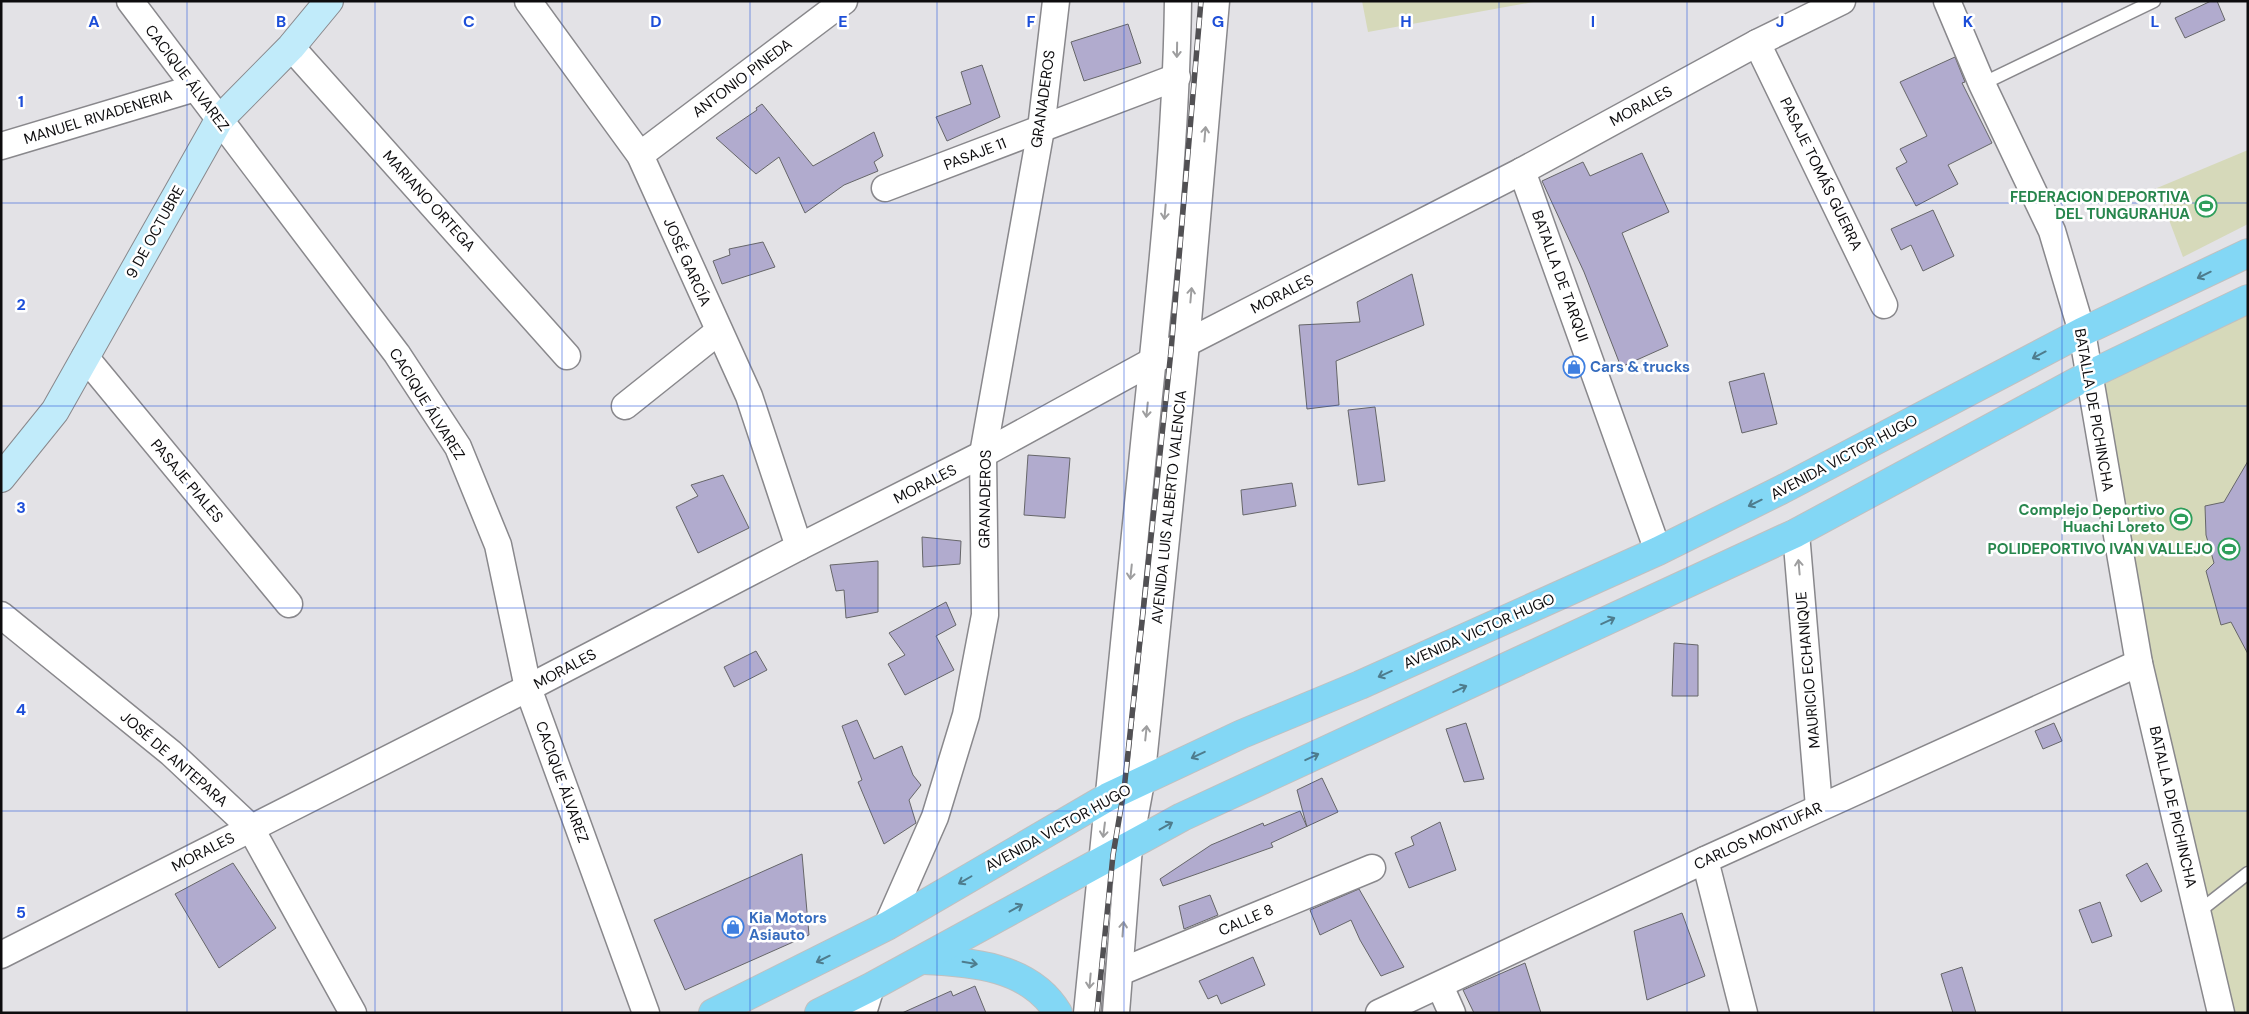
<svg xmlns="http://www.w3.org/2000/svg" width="2249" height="1014" viewBox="0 0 2249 1014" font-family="'DM Sans',sans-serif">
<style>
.green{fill:#d6d9ba}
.building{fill:#b1abce;stroke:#666669}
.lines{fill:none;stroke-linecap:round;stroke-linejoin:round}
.lane-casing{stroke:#89888c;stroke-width:15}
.street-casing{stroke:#89888c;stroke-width:29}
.secondary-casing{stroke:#89888c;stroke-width:30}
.primary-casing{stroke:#c0c0c0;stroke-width:30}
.lane{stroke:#fff;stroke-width:12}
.street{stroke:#fff;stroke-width:26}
.secondary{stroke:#c1ebfa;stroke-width:28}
.primary{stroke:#83d7f5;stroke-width:28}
.rail-casing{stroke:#515053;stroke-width:5.5}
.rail{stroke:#fff;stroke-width:4;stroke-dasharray:11;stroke-linecap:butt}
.oneway{stroke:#9e9e9f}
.oneway2{stroke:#4e7c8d}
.grid{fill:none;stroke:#1d4ed8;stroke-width:1;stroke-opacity:0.55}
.labels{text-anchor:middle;stroke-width:5;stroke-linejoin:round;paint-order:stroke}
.street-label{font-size:15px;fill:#0d0c0e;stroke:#fff}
.leisure-label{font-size:15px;font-weight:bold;fill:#27864d;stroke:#fff;text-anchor:end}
.shop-label{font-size:15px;font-weight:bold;fill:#366cbe;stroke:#fff;text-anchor:start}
.grid-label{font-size:16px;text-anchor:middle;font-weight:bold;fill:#1d4ed8;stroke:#fff;stroke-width:5;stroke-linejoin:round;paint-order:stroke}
</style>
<rect width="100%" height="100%" fill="#e3e2e6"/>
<g class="green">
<polygon points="1362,1 1539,1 1368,32"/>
<polygon points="2248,150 2248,224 2183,257 2157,188"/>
<polygon points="2248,299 2248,1013 2224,1013 2089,375"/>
</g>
<g class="building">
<polygon points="2211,1 2217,1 2225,20 2185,38 2175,18"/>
<polygon points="1128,24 1141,63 1084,81 1071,42"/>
<polygon points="1955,57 1965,82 1962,83 1992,143 1948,165 1958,184 1916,206 1896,168 1907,162 1900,149 1927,136 1900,82"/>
<polygon points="982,65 1000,117 947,141 936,117 971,104 961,72"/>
<polygon points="762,104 813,166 874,132 883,156 874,162 878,171 844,185 805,213 779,157 756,174 716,138 757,110 756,108"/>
<polygon points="1642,153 1669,212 1622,233 1668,346 1621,367 1584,272 1542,181 1583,162 1590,176"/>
<polygon points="1933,210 1954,256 1923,271 1911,245 1901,250 1891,229"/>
<polygon points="763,242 775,267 722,284 713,261 730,255 729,249"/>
<polygon points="1412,274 1424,325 1336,361 1339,405 1307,409 1299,325 1360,322 1357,302"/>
<polygon points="1764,373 1777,424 1742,433 1729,382"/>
<polygon points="1375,407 1385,481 1358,485 1348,410"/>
<polygon points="1028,455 1070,458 1065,518 1024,515"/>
<polygon points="2248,461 2248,654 2231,622 2221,625 2206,571 2214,563 2206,535 2205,506 2224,502"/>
<polygon points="723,475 749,528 698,553 676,507 698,496 691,485"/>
<polygon points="1292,483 1296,506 1243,515 1241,490"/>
<polygon points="922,537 961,541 960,564 923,567"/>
<polygon points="878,561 878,612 846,618 844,590 836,591 830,565"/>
<polygon points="946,602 956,625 936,636 954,670 905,695 888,664 905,655 889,633"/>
<polygon points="1674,643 1698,645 1698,696 1672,696"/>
<polygon points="756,651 767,670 734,687 724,667"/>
<polygon points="857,720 874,759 902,746 913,775 921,785 909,800 916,823 884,844 858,782 862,780 842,726"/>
<polygon points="1466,723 1484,779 1464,782 1446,729"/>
<polygon points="2054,723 2062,741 2043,749 2035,731"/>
<polygon points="1322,778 1338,812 1271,843 1273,847 1163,886 1160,879 1211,845 1263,823 1264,826 1300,811 1307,827 1297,790"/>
<polygon points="1440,822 1456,870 1409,888 1395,853 1414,845 1411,837"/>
<polygon points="802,854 809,935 685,990 654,920"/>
<polygon points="233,863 276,928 219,968 175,894"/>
<polygon points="2147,863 2162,891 2141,902 2126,875"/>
<polygon points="1359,889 1404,967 1381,976 1360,940 1351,920 1320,935 1310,910"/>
<polygon points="1210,895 1218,915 1184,929 1179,906"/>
<polygon points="2100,902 2112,936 2092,943 2079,910"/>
<polygon points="1682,913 1705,976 1647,1000 1634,931"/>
<polygon points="1253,957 1265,985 1221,1004 1217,995 1208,999 1199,981"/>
<polygon points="1525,963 1541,1013 1474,1013 1463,990"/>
<polygon points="1962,967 1976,1013 1953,1013 1941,974"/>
<polygon points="975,986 986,1013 902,1013 951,991 953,996"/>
</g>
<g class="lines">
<g class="lane-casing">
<g id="lane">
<polyline points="1982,84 2154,1"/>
<polyline points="2197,913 2248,873"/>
</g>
</g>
<g class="street-casing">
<g id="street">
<polyline points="130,1 397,354 458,447 498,545 528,688 646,1013"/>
<polyline points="528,1 640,155 749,396 799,547"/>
<polyline points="1947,1 1982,84 2052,231 2082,332 2139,663 2221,1013"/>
<polyline points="1757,43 1884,305"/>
<polyline points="291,47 567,356"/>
<polyline points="1,146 195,88"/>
<polyline points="640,155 844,1"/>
<polyline points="1522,171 1658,551"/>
<polyline points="885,188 1177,77"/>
<polyline points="85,357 289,604"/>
<polyline points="625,406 719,331"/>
<polyline points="1796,533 1819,807"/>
<polyline points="1,615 171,753 250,827 353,1013"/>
<polyline points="1705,860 1744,1013"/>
<polyline points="887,926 935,817 966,715 985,615 983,454 1041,129 1056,1"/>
<polyline points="1,955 528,688 799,547 983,454 1171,351 1522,171 1757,43 1842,1"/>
<polyline points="1120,972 1372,868"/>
<polyline points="1440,986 1452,1013"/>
<polyline points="863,1013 871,987"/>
<path d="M1087 1013C1105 820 1125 627 1145 434 1160 290 1176 146 1178 1"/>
<polyline points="1116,1013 1129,847 1141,782 1186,344 1216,1"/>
<polyline points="1379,1013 1705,860 2139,663"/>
</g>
</g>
<g class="secondary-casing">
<polyline id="secondary" points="1,478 55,411 219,120 291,47 329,1"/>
</g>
<g class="primary-casing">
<g id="primary">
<path d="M923 960C971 962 1030 966 1058 1013"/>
<polyline points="713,1013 887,926 1108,797 1242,734 1360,685 1658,551 1781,490 2082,332 2248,253"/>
<polyline points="819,1013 871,987 1182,817 1796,533 2089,375 2248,299"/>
</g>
</g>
<use href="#lane" class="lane"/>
<use href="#street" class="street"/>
<use href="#secondary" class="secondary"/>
<use href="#primary" class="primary"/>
<g class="rail-casing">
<polyline id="rail" points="1097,1013 1113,855 1124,790 1171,351 1201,1"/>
</g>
<use href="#rail" class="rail"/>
</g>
<defs><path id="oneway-shaft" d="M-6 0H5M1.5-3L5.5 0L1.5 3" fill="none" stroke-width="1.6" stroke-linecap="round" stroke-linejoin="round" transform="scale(1.25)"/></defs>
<g class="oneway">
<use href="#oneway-shaft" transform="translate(1177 50) rotate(91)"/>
<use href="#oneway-shaft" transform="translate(1205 134) rotate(-85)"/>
<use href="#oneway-shaft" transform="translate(1165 212) rotate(95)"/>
<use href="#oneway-shaft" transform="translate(1191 295) rotate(-85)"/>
<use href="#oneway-shaft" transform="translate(1147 410) rotate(96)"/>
<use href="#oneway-shaft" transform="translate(1799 567) rotate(-95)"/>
<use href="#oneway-shaft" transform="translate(1131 572) rotate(96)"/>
<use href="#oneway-shaft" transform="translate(1146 733) rotate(-84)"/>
<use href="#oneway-shaft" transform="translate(1104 830) rotate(97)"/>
<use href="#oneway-shaft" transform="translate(1123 929) rotate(-86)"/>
<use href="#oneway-shaft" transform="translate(1090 981) rotate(95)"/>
</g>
<g class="oneway2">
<use href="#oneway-shaft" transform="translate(2204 275) rotate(154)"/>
<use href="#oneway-shaft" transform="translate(2039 355) rotate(152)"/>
<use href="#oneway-shaft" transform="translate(1755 503) rotate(154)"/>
<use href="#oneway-shaft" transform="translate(1608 621) rotate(-25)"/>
<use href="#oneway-shaft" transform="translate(1385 674) rotate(156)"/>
<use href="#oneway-shaft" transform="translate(1460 689) rotate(-25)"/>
<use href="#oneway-shaft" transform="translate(1198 755) rotate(155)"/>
<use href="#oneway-shaft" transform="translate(1312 757) rotate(-25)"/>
<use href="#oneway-shaft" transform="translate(1166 826) rotate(-29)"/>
<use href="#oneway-shaft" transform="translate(965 880) rotate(150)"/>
<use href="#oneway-shaft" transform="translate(1016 908) rotate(-29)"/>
<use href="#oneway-shaft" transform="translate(823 959) rotate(154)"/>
<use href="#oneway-shaft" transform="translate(970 963) rotate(9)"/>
</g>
<path class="grid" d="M187 1V1013M375 1V1013M562 1V1013M750 1V1013M937 1V1013M1124 1V1013M1312 1V1013M1499 1V1013M1687 1V1013M1874 1V1013M2062 1V1013M1 203H2248M1 406H2248M1 608H2248M1 811H2248"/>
<defs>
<g id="stadium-ring" transform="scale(1.125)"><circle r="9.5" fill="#fff" stroke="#2e9e5b" stroke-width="1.5"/><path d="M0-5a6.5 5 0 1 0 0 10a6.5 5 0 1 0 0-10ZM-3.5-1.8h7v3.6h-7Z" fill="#2e9e5b"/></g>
<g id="shop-ring" transform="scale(1.125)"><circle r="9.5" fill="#fff" stroke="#3f7fe0" stroke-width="1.5"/><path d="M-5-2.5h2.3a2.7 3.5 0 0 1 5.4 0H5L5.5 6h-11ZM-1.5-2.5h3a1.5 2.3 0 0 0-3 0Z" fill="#3f7fe0"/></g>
</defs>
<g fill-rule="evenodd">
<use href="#stadium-ring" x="2206" y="206"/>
<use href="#shop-ring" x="1574" y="367"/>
<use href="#stadium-ring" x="2181" y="519"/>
<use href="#stadium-ring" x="2229" y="549"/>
<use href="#shop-ring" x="733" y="927"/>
</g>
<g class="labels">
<g class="street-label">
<text transform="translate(187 78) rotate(53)" y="5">CACIQUE ÁLVAREZ</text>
<text transform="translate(742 78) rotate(-37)" y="5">ANTONIO PINEDA</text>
<text transform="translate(1043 99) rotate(-82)" y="5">GRANADEROS</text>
<text transform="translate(1641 106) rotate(-28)" y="5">MORALES</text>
<text transform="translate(98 117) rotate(-17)" y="5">MANUEL RIVADENERIA</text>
<text transform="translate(975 154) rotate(-21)" y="5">PASAJE 11</text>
<text transform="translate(1821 174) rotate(64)" y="5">PASAJE TOMÁS GUERRA</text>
<text transform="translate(429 201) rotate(48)" y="5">MARIANO ORTEGA</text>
<text transform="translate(155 232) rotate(-61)" y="5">9 DE OCTUBRE</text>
<text transform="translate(687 262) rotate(66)" y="5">JOSÉ GARCÍA</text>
<text transform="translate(1560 276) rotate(70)" y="5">BATALLA DE TARQUI</text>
<text transform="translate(1282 294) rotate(-27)" y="5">MORALES</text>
<text transform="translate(427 404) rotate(58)" y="5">CACIQUE ÁLVAREZ</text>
<text transform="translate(2094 410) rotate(80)" y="5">BATALLA DE PICHINCHA</text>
<text transform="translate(1844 457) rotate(-28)" y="5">AVENIDA VICTOR HUGO</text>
<text transform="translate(187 481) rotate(50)" y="5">PASAJE PIALES</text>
<text transform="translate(925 484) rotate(-27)" y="5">MORALES</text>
<text transform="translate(985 499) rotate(-89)" y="5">GRANADEROS</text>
<text transform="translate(1169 507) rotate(-84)" y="5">AVENIDA LUIS ALBERTO VALENCIA</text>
<text transform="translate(1479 631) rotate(-24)" y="5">AVENIDA VICTOR HUGO</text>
<text transform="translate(565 669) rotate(-28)" y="5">MORALES</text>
<text transform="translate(1808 670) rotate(-95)" y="5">MAURICIO ECHANIQUE</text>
<text transform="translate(174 759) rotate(41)" y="5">JOSÉ DE ANTEPARA</text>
<text transform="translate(562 782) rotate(70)" y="5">CACIQUE ÁLVAREZ</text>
<text transform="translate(2173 807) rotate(77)" y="5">BATALLA DE PICHINCHA</text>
<text transform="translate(1058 828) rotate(-29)" y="5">AVENIDA VICTOR HUGO</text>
<text transform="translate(1758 836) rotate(-25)" y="5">CARLOS MONTUFAR</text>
<text transform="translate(203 852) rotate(-27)" y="5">MORALES</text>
<text transform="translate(1246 920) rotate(-23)" y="5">CALLE 8</text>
</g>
<g class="leisure-label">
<text x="2190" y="202">FEDERACION DEPORTIVA<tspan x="2190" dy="17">DEL TUNGURAHUA</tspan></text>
<text x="2165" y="515">Complejo Deportivo<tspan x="2165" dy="17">Huachi Loreto</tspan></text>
<text x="2213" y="554">POLIDEPORTIVO IVAN VALLEJO</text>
</g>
<g class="shop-label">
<text x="1590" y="372">Cars &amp; trucks</text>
<text x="749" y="923">Kia Motors<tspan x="749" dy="17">Asiauto</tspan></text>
</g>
</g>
<g class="grid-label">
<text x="94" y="27">A</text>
<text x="281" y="27">B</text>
<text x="469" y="27">C</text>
<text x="656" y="27">D</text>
<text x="843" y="27">E</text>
<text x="1031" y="27">F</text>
<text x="1218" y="27">G</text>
<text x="1406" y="27">H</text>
<text x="1593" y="27">I</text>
<text x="1780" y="27">J</text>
<text x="1968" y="27">K</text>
<text x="2155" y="27">L</text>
<text x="21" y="107">1</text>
<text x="21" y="310">2</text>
<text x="21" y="513">3</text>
<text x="21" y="715">4</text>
<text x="21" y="918">5</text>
</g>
<rect width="2249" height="1014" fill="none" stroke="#0d0c0e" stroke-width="5"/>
</svg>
